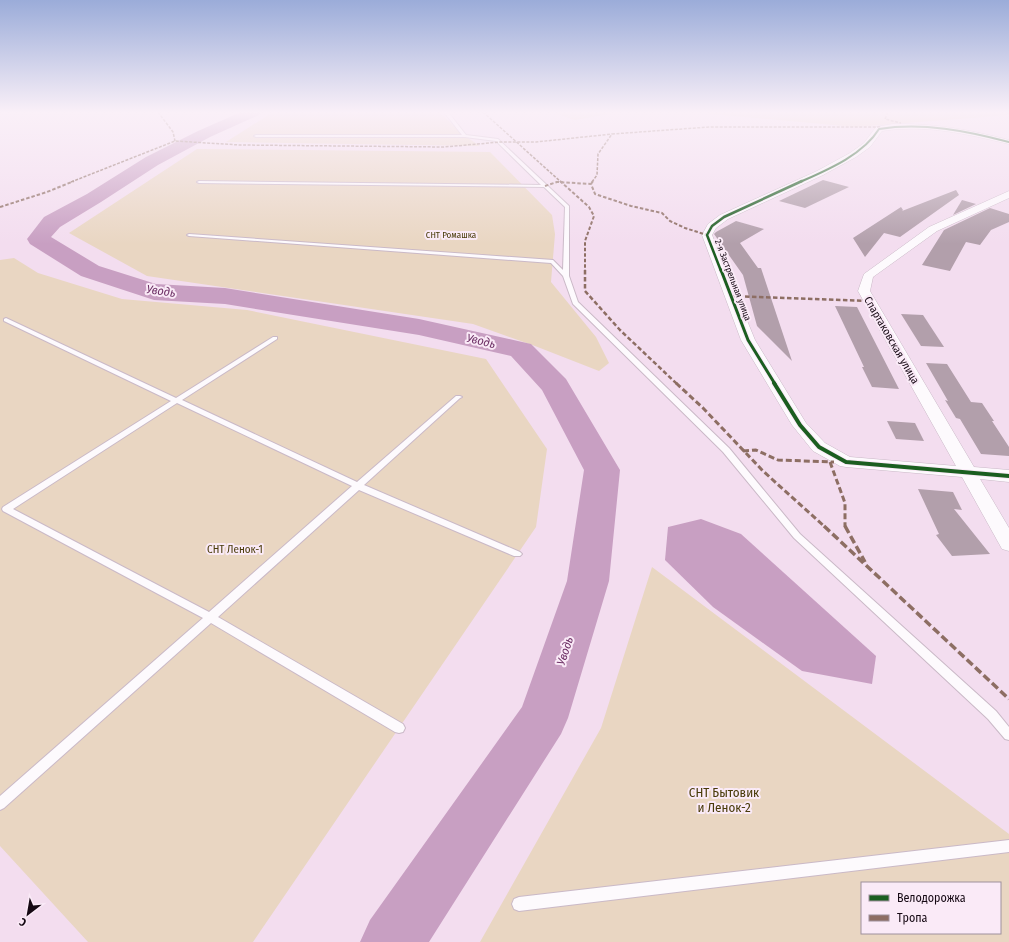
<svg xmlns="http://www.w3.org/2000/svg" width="1009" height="942" viewBox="0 0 1009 942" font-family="'Fira Sans Condensed',sans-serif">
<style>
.green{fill:#e9d6c2;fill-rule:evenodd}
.water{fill:#c89fc2}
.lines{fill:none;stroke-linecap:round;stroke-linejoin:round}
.river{fill:#c89fc2;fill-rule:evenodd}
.building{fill:#b29fab}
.service-casing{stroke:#cab9c7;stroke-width:2}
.minor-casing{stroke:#cab9c7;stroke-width:1}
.service{fill:#fdfafd;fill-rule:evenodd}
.minor{fill:#fdfafd;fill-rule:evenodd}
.quiet-far4{stroke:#8d6e63;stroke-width:1.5;stroke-dasharray:3 1.5;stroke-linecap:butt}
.quiet-far3{stroke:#8d6e63;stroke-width:2;stroke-dasharray:3.5 2;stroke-linecap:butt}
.quiet-far2{stroke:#8d6e63;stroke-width:2.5;stroke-dasharray:4.5 2.5;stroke-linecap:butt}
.quiet-far1{stroke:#8d6e63;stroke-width:3;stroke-dasharray:6 3;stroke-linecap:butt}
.quiet{stroke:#8d6e63;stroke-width:3.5;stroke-dasharray:8 3.5;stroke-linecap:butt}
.cycleway-far3-casing{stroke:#faeaf7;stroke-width:3}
.cycleway-far2-casing{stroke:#faeaf7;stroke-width:4}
.cycleway-far1-casing{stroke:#faeaf7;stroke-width:5}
.cycleway-casing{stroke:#faeaf7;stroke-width:6}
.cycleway-far3{stroke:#1b5e20;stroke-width:2}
.cycleway-far2{stroke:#1b5e20;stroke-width:2.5}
.cycleway-far1{stroke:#1b5e20;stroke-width:3}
.cycleway{stroke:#1b5e20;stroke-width:4}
.labels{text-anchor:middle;stroke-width:4;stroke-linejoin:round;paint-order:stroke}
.far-park-label{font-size:9px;fill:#483a08;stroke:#faeaf7}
.far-street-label{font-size:9px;fill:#150813;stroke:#faeaf7}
.street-label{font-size:11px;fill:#150813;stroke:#faeaf7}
.park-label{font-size:11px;fill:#483a08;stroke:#faeaf7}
.water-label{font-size:12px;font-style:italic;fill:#6c2f64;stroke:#faeaf7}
.near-park-label{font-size:13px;fill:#483a08;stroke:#faeaf7}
</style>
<rect width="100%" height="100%" fill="#f3ddef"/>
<g class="green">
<polygon points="273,112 439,112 465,136 480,146 226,142"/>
<polygon points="551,112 621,112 575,120"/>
<polygon points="690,112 1009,112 1009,115 855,127"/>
<polygon points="197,149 490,152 552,215 555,234 551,282 596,337 609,363 599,371 535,346 473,324 147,276 69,233"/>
<polygon points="14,258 38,273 122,299 247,310 486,359 547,449 536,527 253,942 88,942 0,846 0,260"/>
<path d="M652 567 1009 834V942H480L601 728ZM862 883H1000V933H862Z"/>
</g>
<polygon class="water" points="701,519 741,534 876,656 872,684 802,671 713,607 665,560 668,527"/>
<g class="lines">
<polygon class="river" points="241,112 261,112 259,115 210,137 158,165 101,202 60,227 51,237 99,266 156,284 225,288 419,319 531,344 566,379 620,470 609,581 568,718 561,734 429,942 360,942 370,920 522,707 567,581 584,470 542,390 511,356 419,335 225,304 154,300 81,276 30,244 27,239 44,217 87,194 146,157 198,131"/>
</g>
<g class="building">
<polygon points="823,180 849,187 805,208 779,201"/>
<polygon points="956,190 959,195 900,237 884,233 865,257 853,238 901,207 903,210 902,211"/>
<polygon points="962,200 976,204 953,215"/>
<polygon points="990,208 1009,214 1009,222 991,230 980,245 966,242 950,271 922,265 944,230"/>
<polygon points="736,221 764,229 740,243 758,268 761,268 792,361 757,326 743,275 714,234 716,232"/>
<polygon points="835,306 857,307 899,389 872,387 862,367 864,367"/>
<polygon points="901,314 923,315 944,347 921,346"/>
<polygon points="926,363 947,364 971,402 982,403 994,421 992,421 1009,447 1009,456 981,454 960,419 956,418 945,400 948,401"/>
<polygon points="887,421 915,423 924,441 896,439"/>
<polygon points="918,489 953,492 962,510 954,509 990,554 952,556 936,535 939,534"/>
</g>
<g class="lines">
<g class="service-casing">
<g id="service">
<polygon points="444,112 448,112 466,135 498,139 569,206 569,276 578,302 729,448 800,534 996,711 1009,727 1009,740 1005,739 988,719 794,538 723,452 573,304 563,276 551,263 189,236 187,235 189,234 553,260 563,270 565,207 544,187 199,183 197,182 199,181 541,185 496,141 465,137 256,137 254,136 256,135 462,135"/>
<path d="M6 318 176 398 273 337H277V339L182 400 357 482 456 396H460L462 397 460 398 364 485 520 552 522 554 520 556H514L359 490 218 617 403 724 405 728 403 732 399 733 395 732 211 623 4 808 0 810V796L203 618 3 511 2 509 3 507 171 401 4 321V319ZM177 403 352 486 209 612 13 509Z"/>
<polygon points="1009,840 1009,852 519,911 514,909 512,904 514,899 519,897"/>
</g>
</g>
<g class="minor-casing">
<path id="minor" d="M893 124C933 123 971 130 1009 140V144C967 134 925 124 882 131L870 147 856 157 823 175 728 219 716 228 712 235 755 340 806 423 825 443 850 457 956 466 858 291 864 274 929 227 1009 191V198L937 231 873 277 870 291 974 467 1009 470V482L980 479 1009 528V551L1002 549 962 477 846 467 840 466 813 451 792 425 741 340 702 235 708 224 720 215 817 171 850 153 864 143 876 127Z"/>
</g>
<use href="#service" class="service"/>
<use href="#minor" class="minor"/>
<g class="quiet-far4">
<polyline points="158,112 173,132 175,141"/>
<polyline points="483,112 561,182"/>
<polyline points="888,112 885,119 901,123"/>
<polyline points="1007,112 1009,113"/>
<polyline points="71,182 175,141 240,145 444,147 500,142 536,142 612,134"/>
<polyline points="556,182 563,182"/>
<polyline points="592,182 597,175 598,154 612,134 709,127 881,127"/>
</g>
<g class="quiet-far3">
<polyline points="560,181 589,207 594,216 585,241 585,271"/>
<polyline points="591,184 593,181"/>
<polyline points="545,186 557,182 591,184 595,194 631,206 662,213 670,221 685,228 707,235"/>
<polyline points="0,207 47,192 74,181"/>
</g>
<g class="quiet-far2">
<polyline points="585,270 585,291 620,330 677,384"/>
<polyline points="731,296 869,301"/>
</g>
<g class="quiet-far1">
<polyline points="676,383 703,408 763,471 825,527"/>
<polyline points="743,451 756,450 778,460 834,462"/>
<polyline points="830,462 845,503 845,527"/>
</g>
<g class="quiet">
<polyline points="824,526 1009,699"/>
<polyline points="845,526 865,562"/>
</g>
<g class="cycleway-far3-casing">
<path id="cycleway-far3" d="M800 182C827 170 863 155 879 129 923 122 967 131 1009 142"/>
</g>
<g class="cycleway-far2-casing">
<polyline id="cycleway-far2" points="721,271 707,235 712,226 724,217 802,181"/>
</g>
<g class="cycleway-far1-casing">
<polyline id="cycleway-far1" points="721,270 748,340 775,384"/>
</g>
<g class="cycleway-casing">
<polyline id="cycleway" points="774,383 800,425 819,447 846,462 1009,476"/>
</g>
<use href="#cycleway-far3" class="cycleway-far3"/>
<use href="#cycleway-far2" class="cycleway-far2"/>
<use href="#cycleway-far1" class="cycleway-far1"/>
<use href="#cycleway" class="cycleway"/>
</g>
<linearGradient id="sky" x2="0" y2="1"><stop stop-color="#9bacd9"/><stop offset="0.46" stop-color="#faf0f8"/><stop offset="1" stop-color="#faf0f8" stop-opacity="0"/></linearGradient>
<rect width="1009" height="244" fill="url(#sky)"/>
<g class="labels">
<g class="far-park-label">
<text x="451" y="238">СНТ Ромашка</text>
</g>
<g class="far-street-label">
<text transform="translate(733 280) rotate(69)" y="3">2-я Застрельная улица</text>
</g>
<g class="street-label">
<text transform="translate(892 340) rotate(60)" y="4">Спартаковская улица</text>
</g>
<g class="park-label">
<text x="235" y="553">СНТ Ленок-1</text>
</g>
<g class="water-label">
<text transform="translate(161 291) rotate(8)" y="4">Уводь</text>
<text transform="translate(481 341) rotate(13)" y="4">Уводь</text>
<text transform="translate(565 651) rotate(-72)" y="4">Уводь</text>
</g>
<g class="near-park-label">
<text x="724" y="797">СНТ Бытовик<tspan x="724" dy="15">и Ленок-2</tspan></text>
</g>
</g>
<rect x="861" y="882" width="140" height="52" fill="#faeaf7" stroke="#9e909c"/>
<rect x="869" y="895" width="20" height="6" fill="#1b5e20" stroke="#9e909c"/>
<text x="897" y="902" font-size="12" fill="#150813">Велодорожка</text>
<rect x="869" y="915" width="20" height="6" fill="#8d6e63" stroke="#9e909c"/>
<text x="897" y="922" font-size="12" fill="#150813">Тропа</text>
<g transform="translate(28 914) rotate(211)" stroke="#faeaf7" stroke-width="3" paint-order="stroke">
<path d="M0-3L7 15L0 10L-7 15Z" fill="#150813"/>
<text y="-6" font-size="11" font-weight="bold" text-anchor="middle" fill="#150813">С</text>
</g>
</svg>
